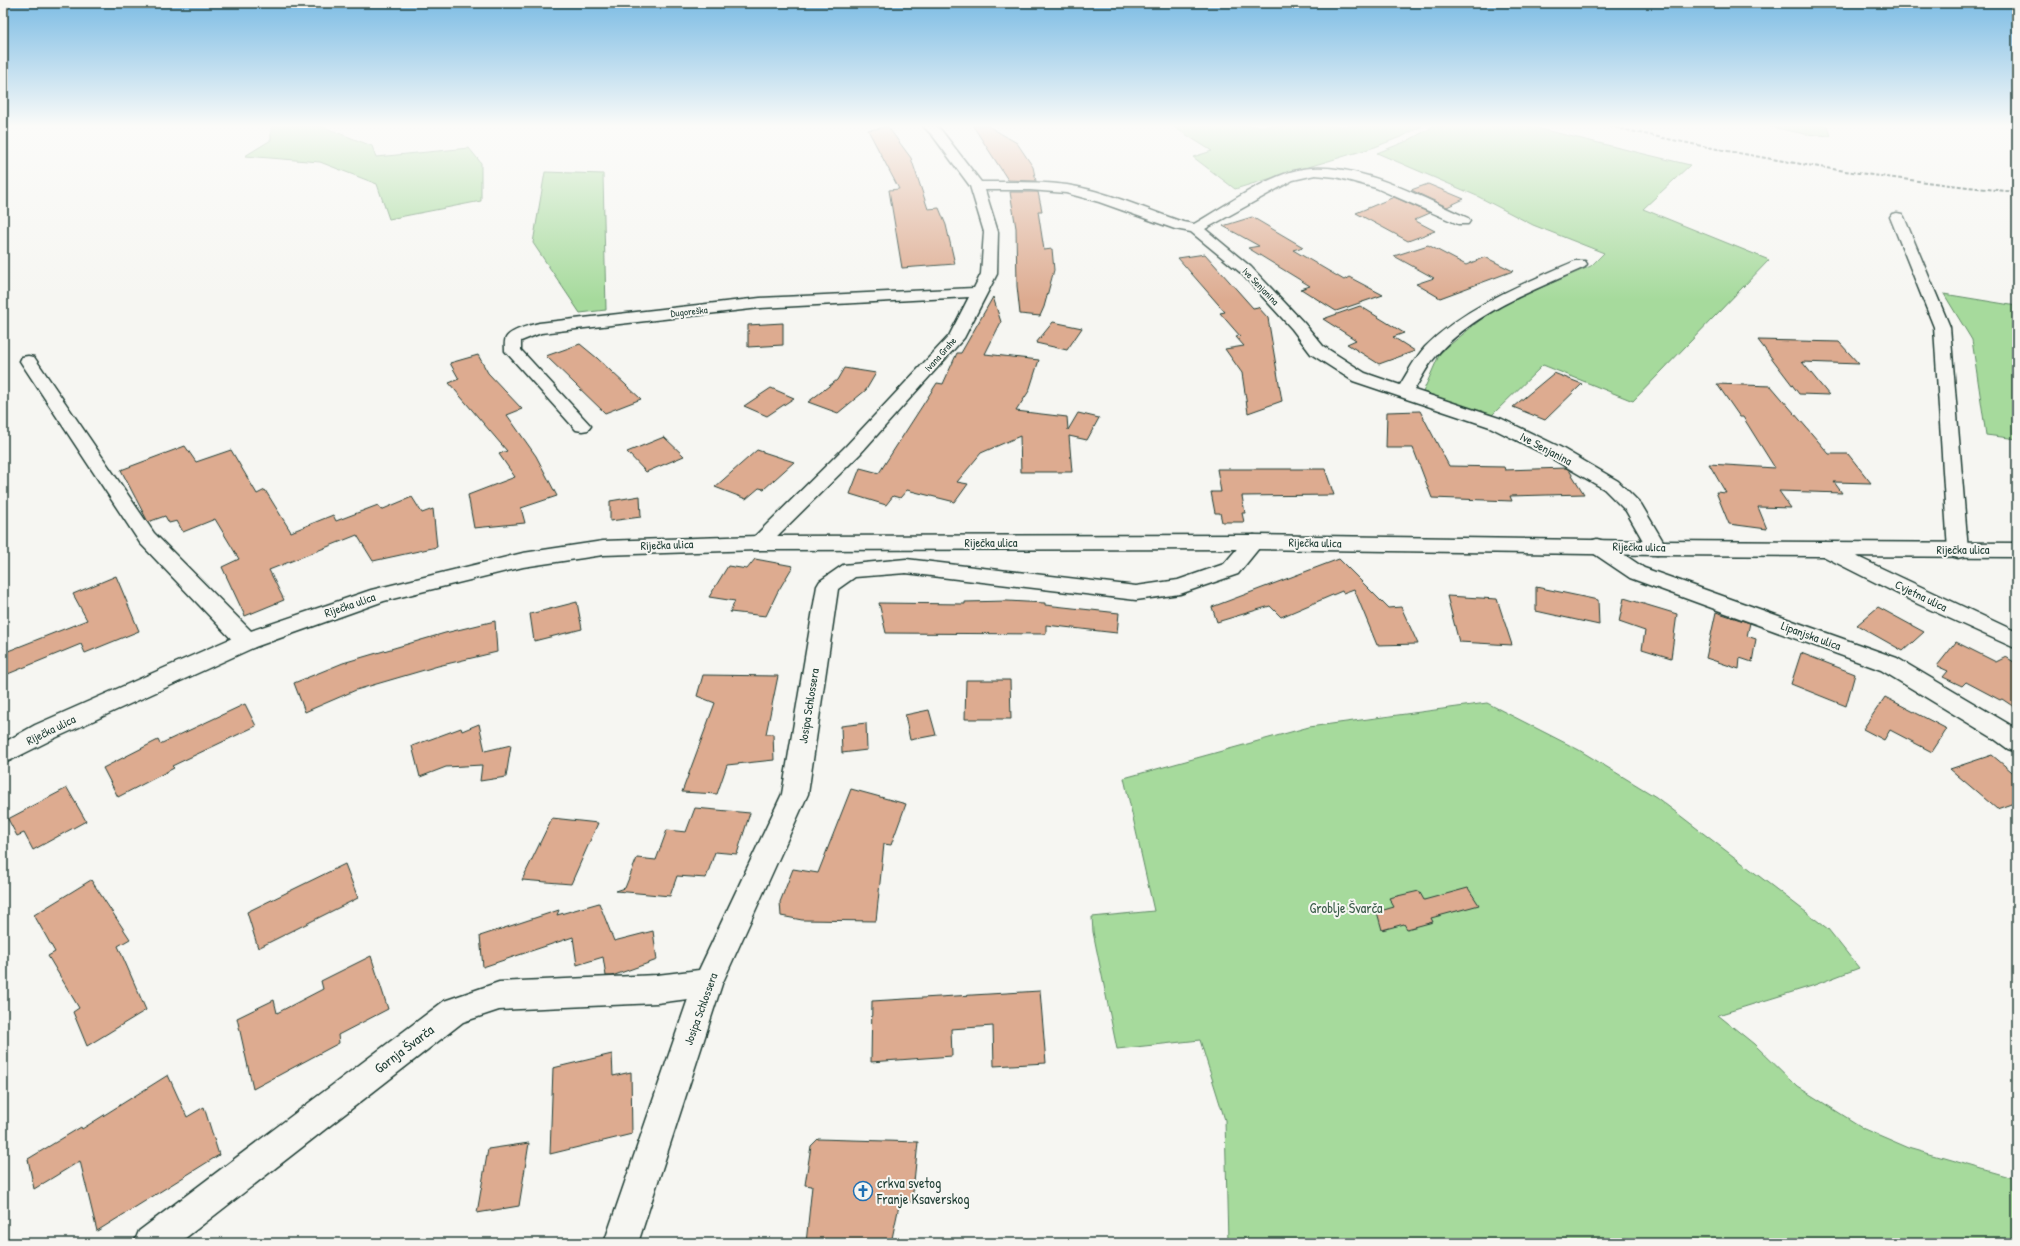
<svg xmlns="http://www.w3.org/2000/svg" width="2020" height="1246" viewBox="0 0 2020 1246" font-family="'Patrick Hand',sans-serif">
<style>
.green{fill:#a6da9c;stroke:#628c68}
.building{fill:#ddab90;stroke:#1f3d34}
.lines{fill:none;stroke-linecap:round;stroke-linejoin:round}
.minor-casing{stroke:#1f3d34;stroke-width:3}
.major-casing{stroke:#1f3d34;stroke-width:3}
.minor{fill:#f6f6f2;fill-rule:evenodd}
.major{fill:#f6f6f2;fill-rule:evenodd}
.rail{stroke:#1f3d34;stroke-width:2;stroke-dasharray:4 2;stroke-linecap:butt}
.labels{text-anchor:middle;stroke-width:4;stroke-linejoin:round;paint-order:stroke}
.far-street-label{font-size:10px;fill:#1f3d34;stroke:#f6f6f2}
.street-label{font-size:12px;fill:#1f3d34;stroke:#f6f6f2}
.near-park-label{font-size:14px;fill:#3a5c49;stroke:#f6f6f2}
.near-street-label{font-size:14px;fill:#1f3d34;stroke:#f6f6f2}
.near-poi-label{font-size:14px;fill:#1f3d34;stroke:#f6f6f2;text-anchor:start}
</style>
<rect width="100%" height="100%" fill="#f6f6f2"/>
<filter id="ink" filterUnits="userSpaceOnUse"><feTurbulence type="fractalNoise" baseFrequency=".025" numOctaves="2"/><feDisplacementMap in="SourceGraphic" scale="8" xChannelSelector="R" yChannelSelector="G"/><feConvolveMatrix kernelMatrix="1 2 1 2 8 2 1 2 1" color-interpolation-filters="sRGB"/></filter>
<g filter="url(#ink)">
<g class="green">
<polygon points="271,126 321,126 372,146 376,157 469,148 481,163 481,201 389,219 377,184 320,162 245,156 271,140"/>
<polygon points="1172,126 1422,126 1403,136 1375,147 1235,189 1193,157 1212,151"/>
<polygon points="1432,126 1528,126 1690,165 1643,209 1769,260 1633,401 1543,365 1491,416 1423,392 1440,353 1496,307 1591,266 1604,253 1533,225 1477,196 1377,153 1407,141 1429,129"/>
<polygon points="1767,126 1828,126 1831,136 1805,134"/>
<polygon points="545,172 603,174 606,310 580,313 533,243"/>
<polygon points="1944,294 2017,306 2017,439 1986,435 1972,340"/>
<polygon points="1487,703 1579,750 1656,797 1828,929 1859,968 1812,986 1718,1015 1754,1044 1798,1087 1865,1129 1909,1148 2017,1179 2017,1243 1228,1243 1225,1120 1200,1040 1117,1049 1093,932 1092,917 1154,911 1124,778 1309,727"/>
</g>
<g class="building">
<polygon points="973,126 988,126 1017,143 1033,167 1036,181 1008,180"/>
<polygon points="888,127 911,158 928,209 939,208 946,225 955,264 902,268 889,190 899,189 868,130"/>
<polygon points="1428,184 1464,199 1447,207 1411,190"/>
<polygon points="1010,192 1038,192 1042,211 1038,211 1044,250 1052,249 1054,270 1044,307 1040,316 1020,314 1017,286 1016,228"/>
<polygon points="1394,197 1430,213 1414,220 1435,231 1408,241 1356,213"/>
<polygon points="1252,217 1303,247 1293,250 1344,280 1349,277 1383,295 1336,311 1301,289 1310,286 1248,248 1259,246 1223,226"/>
<polygon points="1428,245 1466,265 1485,257 1513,271 1440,298 1416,284 1434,278 1394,256"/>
<polygon points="1205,254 1253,308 1258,307 1268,318 1282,401 1248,413 1242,373 1225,349 1244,346 1236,337 1240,336 1220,313 1225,312 1178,258"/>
<polygon points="993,297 1001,322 985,354 1039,360 1029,391 1016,411 1067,417 1068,430 1078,413 1099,418 1087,440 1069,436 1072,472 1021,472 1020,436 981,453 957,482 968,484 955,502 907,490 900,498 893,496 886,505 850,494 860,468 879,473 937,383 943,384 957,353 961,353"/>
<polygon points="1360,306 1404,333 1393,337 1415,351 1379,364 1347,344 1356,340 1323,319"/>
<polygon points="1053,322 1082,328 1067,350 1036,343"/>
<polygon points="783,323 783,345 748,347 748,325"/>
<polygon points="1758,340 1839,342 1859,364 1802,362 1829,395 1799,394"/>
<polygon points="580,344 597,358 641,399 605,413 546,356"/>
<polygon points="478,355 488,373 522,409 507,415 536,456 557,496 521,508 525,523 474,528 468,495 515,477 499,454 507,451 449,383 459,379 450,363"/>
<polygon points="844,368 876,373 866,390 838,413 808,402 837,380"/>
<polygon points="1554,373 1582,384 1545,420 1513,407"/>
<polygon points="1717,384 1771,386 1829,454 1848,454 1871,483 1834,482 1842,493 1779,491 1791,508 1758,507 1767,529 1729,524 1716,492 1726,493 1709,464 1775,468 1743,417 1740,417"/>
<polygon points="771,388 794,398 767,416 744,406"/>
<polygon points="1420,411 1449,466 1504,467 1505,470 1566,468 1569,470 1584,494 1510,496 1512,501 1432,498 1413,448 1386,448 1387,412"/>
<polygon points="664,437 684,456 646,472 627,452"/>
<polygon points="185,446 196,462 231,450 257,494 265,490 291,532 333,515 336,521 378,505 381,510 412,497 422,513 433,509 437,547 373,561 357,535 269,570 284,600 245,616 222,567 239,559 215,519 183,532 177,521 169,523 165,516 148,522 121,470"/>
<polygon points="757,450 794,462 764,489 759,488 746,499 715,487"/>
<polygon points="1217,469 1325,469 1334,495 1242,496 1245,513 1242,513 1244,522 1222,522 1220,513 1215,513 1211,492 1221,492"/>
<polygon points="640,496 641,517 610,521 610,501"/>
<polygon points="755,559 793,566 777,593 766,616 730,612 735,601 709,597 728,566 747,569"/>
<polygon points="1339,559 1388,608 1401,607 1418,644 1377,645 1354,589 1343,593 1342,591 1281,617 1270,606 1217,622 1212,607"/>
<polygon points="116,576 139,631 85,653 81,644 3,676 3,653 87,620 73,594"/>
<polygon points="1536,587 1598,600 1599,625 1536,611"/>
<polygon points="1447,596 1497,599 1512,645 1459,642"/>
<polygon points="1624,598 1677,614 1671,658 1642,649 1645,631 1619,622"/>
<polygon points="1007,601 1045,603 1045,605 1119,613 1117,633 1046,625 1046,634 886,633 879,603 965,604 965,602"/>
<polygon points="577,602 582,629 534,641 530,614"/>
<polygon points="1878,607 1924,632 1903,651 1857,625"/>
<polygon points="1716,612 1750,623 1747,636 1756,639 1752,662 1740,658 1739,669 1706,658"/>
<polygon points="495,621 497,652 438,666 356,690 305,712 294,683 343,663 445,633"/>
<polygon points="1956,642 1996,662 2006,657 2017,664 2017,709 2002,699 2000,700 1966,682 1962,686 1943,677 1948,671 1937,666"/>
<polygon points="1801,653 1855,674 1846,706 1791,684"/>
<polygon points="703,675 778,676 766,734 773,734 774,760 727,765 717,794 682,792 715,703 697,696"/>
<polygon points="966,680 1010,680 1011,719 965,719"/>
<polygon points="1885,697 1947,729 1932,752 1890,730 1884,740 1863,729"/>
<polygon points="245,704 256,726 172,766 174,768 118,797 103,768 158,740 160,744"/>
<polygon points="929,710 936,735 910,740 905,715"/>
<polygon points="866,723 867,750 842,753 841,726"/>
<polygon points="479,724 485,751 511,745 506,777 480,781 482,765 446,767 420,777 412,746 461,728 462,731"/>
<polygon points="1992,755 2017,776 2017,802 1997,809 1950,769"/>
<polygon points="67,788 86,821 33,850 24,833 17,836 8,819"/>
<polygon points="851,789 906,804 891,845 884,844 876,921 802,920 781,916 780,902 793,869 818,873"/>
<polygon points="695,808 750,813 737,854 715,852 706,878 677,876 670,896 616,891 625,888 637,858 656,860 667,830 686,832"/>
<polygon points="552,818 598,823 571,884 522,880"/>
<polygon points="345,864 358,898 258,948 247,912"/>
<polygon points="91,880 130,939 118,946 146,1010 87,1046 73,1012 79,1008 48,956 55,952 34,915"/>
<polygon points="1468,888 1479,905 1431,918 1433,922 1407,929 1404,924 1382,930 1377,912 1394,907 1389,898 1419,891 1424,900"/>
<polygon points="599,903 614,941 653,931 657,960 612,976 606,976 603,957 577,965 573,937 483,967 480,936 559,910 557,915"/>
<polygon points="371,956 388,1009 338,1035 339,1043 253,1089 237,1018 274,1000 277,1013 323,989 321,981"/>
<polygon points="1040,991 1046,1063 994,1066 993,1026 951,1029 952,1056 871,1062 872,1001"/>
<polygon points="612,1054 613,1076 631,1072 632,1134 550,1154 553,1068"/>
<polygon points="168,1075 187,1117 204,1107 219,1155 97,1231 80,1161 34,1189 28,1159 81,1127 82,1129"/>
<polygon points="818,1139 918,1142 912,1202 900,1201 891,1243 806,1243 812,1186 805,1185 811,1146"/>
<polygon points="529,1143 519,1206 477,1213 488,1149"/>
</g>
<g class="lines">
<g class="minor-casing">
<g id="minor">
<path d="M923 126H936L941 130 981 182C1009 182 1038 181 1067 185 1106 191 1145 209 1183 222L1194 224C1224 207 1256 183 1290 172 1344 154 1419 196 1468 218L1470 221 1468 224H1458L1376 188 1336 177 1315 175 1293 180 1205 229 1251 267 1304 323 1323 346 1365 373 1400 385C1408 372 1415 358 1425 347 1466 306 1523 284 1575 261H1585L1587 264 1585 267C1534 290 1474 312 1436 356 1427 366 1421 379 1414 390L1502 419 1560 447 1618 481 1641 504 1667 548 1664 553 1657 555 1650 553 1626 511 1604 489 1546 455 1490 427 1353 381 1311 354 1292 329 1241 273 1191 232 1175 229 1099 202 1066 193 1030 190H985L998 232 997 274 964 338 860 454 765 548 758 550 751 548 748 543 846 446 949 336 969 297 760 308 541 333 521 341V350L591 426 588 430 582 431 576 430 505 351C505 347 504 341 506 338 510 330 531 325 539 323L760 298 974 288 981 274 984 232 970 186 933 136Z"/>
<polygon points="1897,213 1902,214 1904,217 1950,327 1968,551 1965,556 1958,558 1951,556 1948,551 1934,327 1890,217 1892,214"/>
<polygon points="28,356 34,357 154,533 255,635 258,641 255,647 247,649 239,647 140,543 20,361 22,357"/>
<polygon points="1254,535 1261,537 1264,542 1238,574 1180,594 1136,600 906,573 855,577 838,589 808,794 722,984 638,1243 604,1243 688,999 657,1003 499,1010 463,1022 179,1243 134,1243 139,1231 444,1001 499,982 657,975 699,970 782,794 817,586 820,581 843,565 906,559 1136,586 1178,580 1224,564 1247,537"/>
<polygon points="1597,539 1604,541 1644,568 1897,658 2017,729 2017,752 2008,749 1993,738 1881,670 1630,578 1590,551 1587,546 1590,541"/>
<polygon points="1826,542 2017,632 2017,649 1918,604 1819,554 1816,549 1819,544"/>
</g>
</g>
<g class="major-casing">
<polygon id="major" points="1254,535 1657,541 2017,543 2017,557 1657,555 1254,549 758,550 603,555 523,567 384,601 255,647 53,739 3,764 3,743 35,725 239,635 371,590 523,553 603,541 758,536"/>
</g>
<use href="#minor" class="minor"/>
<use href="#major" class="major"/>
<path class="rail" d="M1609 126C1744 157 1879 179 2017 192"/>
</g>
</g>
<linearGradient id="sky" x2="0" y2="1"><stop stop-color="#7dbce4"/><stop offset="0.42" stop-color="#fbfbf9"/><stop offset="1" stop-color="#fbfbf9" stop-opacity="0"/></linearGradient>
<rect width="2020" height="300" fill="url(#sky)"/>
<defs>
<g id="church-ring" transform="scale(1)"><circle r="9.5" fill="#f6f6f2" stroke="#1f6fb2" stroke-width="1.5"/><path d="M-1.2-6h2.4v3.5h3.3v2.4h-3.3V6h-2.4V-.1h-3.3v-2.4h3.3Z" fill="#1f6fb2"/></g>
</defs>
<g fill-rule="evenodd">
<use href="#church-ring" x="863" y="1191"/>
</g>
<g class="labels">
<g class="far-street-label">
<text transform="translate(1261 286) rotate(46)" y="4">Ive Senjanina</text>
<text transform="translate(689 311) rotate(-6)" y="4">Dugoreška</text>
<text transform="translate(940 354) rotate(-48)" y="4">Ivana Grahe</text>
</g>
<g class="street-label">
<text transform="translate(1546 449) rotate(28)" y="4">Ive Senjanina</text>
<text x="991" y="547">Riječka ulica</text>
<text transform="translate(1315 543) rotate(1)" y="4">Riječka ulica</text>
<text transform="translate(667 545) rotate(-2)" y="4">Riječka ulica</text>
<text transform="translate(1639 547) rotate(1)" y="4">Riječka ulica</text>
<text x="1963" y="554">Riječka ulica</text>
<text transform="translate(1921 596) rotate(26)" y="4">Cvjetna ulica</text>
<text transform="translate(350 605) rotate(-19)" y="4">Riječka ulica</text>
<text transform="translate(1811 636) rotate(20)" y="4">Lipanjska ulica</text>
<text transform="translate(809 706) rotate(-81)" y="4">Josipa Schlossera</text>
<text transform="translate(51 730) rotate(-26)" y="4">Riječka ulica</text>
<text transform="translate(701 1009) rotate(-70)" y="4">Josipa Schlossera</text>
</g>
<g class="near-park-label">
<text x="1346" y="913">Groblje Švarča</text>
</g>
<g class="near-street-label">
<text transform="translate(404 1049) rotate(-37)" y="5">Gornja Švarča</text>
</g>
<g class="near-poi-label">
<text x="877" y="1188">crkva svetog<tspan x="877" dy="16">Franje Ksaverskog</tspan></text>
</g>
</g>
<rect width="2020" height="1246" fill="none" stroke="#f6f6f2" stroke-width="16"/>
<rect x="8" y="8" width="2004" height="1230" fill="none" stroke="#1f3d34" stroke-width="1.5" filter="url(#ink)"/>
</svg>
